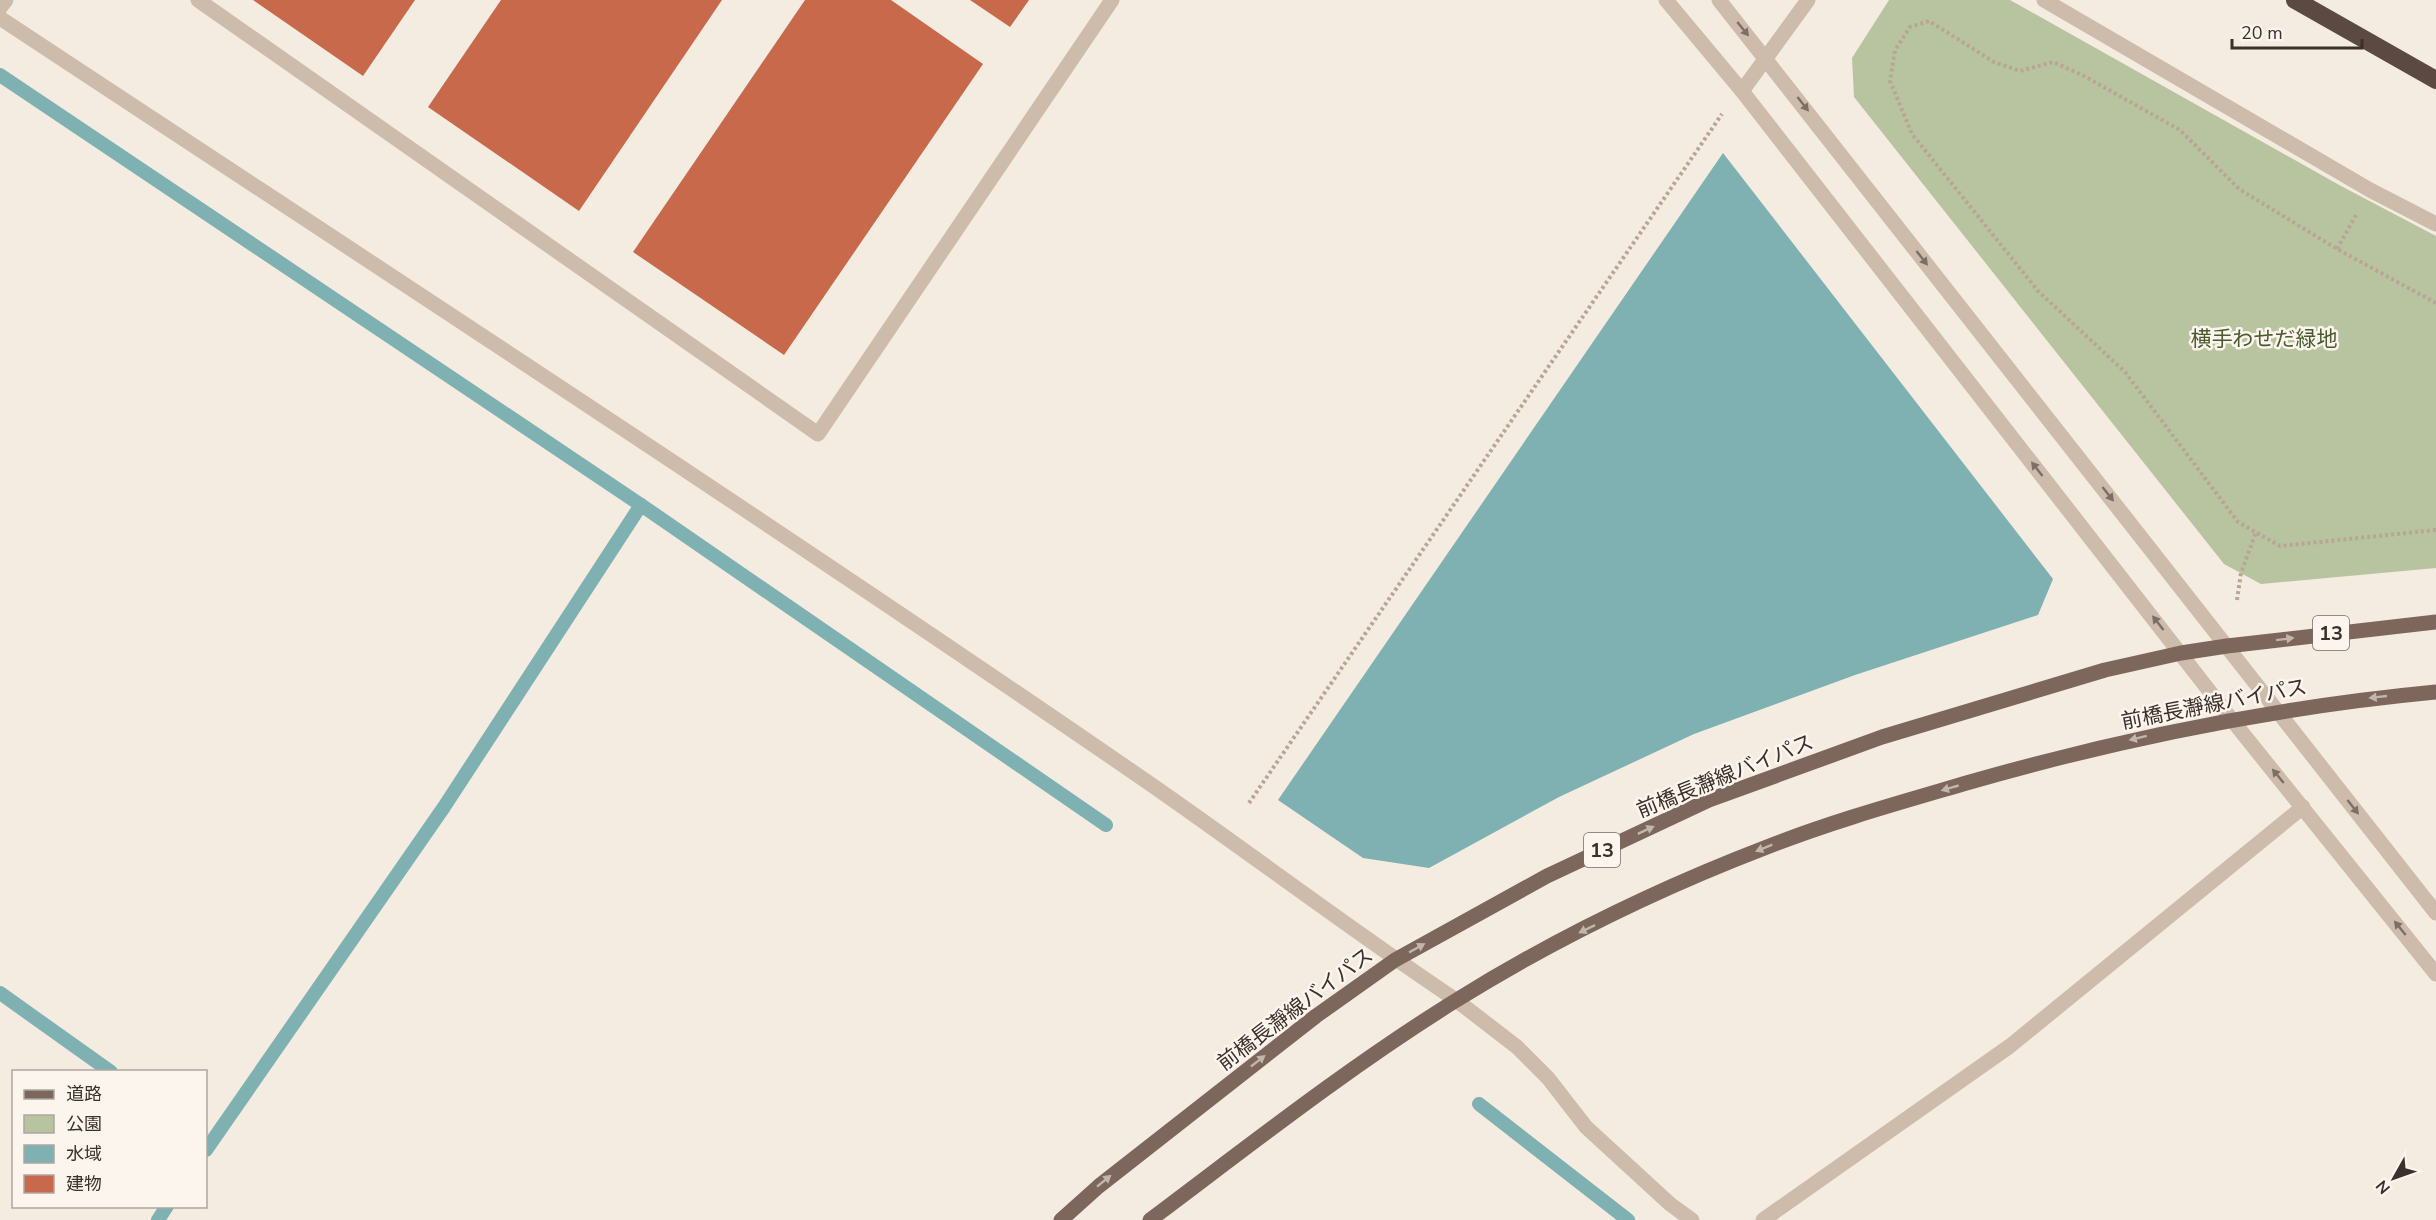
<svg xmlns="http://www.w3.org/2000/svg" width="2436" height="1220" viewBox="0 0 2436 1220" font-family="'Nunito Sans','Noto Sans JP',sans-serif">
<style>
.green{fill:#b8c4a0}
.water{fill:#7fb0b2}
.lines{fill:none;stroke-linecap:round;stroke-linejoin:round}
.stream{stroke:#7fb0b2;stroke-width:14}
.building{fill:#c8694b}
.path{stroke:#b9a596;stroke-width:4;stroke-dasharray:3 3;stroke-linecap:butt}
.service{stroke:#cdbbac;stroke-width:15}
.minor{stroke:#cdbbac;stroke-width:15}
.tertiary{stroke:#cdbbac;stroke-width:15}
.primary{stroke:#7d675c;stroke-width:15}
.motorway{stroke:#5c4a42;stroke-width:18}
.oneway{fill:#7d6f65}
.oneway2{fill:#c2b5ac}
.labels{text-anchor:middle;stroke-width:5;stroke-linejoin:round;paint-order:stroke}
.shield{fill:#fbf5ee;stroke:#756b66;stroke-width:1.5}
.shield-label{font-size:20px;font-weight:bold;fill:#3b302b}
.park-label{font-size:21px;fill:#4a5a2e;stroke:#fbf5ee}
.street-label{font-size:21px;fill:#3b302b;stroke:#fbf5ee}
</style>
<rect width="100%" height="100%" fill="#f4ebe1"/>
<polygon class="green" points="1889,0 2010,0 2341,186 2436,236 2436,568 2261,584 2224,564 1854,97 1852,58"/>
<polygon class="water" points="1723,153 2053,579 2038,615 1855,675 1694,734 1559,797 1429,868 1363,858 1278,800"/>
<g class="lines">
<g class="stream">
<polyline points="0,75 641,505 1106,825"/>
<polyline points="0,993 111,1072"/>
<polyline points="1479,1104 1628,1220"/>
<polyline points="206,1150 444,807 641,505"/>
<polyline points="158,1220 167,1206"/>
</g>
</g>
<g class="building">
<polygon points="253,0 415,0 363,76"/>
<polygon points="501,0 722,0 579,211 428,107"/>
<polygon points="805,0 891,0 983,64 784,355 633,252"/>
<polygon points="970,0 1029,0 1010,27"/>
</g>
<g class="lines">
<g class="path">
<polyline points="2337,249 2356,215"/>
<polyline points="2436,303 2337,249 2239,189 2180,130 2084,76 2053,62 2020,71 1994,62 1929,21 1910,27 1895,50 1890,81 1912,134 2038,291 2125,372 2238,522 2280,546 2436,530"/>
<polyline points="2237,600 2241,573 2256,532"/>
<polyline points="1249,803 1722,114"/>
</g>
<g class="service">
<polyline points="198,0 818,434 1112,0"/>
<polyline points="2044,0 2370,190 2436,224"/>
<polyline points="0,8 6,0"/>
<polyline points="1763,1220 2010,1046 2303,807"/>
</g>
<polyline class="minor" points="1456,1000 1517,1047 1548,1078 1586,1127 1670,1204 1692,1220"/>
<g class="tertiary">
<polyline points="1666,0 1742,91 2232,720 2436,974"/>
<polyline points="1719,0 2436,913"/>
<path d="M0 18C383 271 768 521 1146 781 1250 853 1351 930 1456 1000"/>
<polyline points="1742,91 1808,0"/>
</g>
<g class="primary">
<polyline points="1061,1220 1099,1186 1316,1016 1395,960 1547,876 1709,800 1882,737 2105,670 2181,653 2227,646 2436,622"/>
<path d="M1150 1220C1250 1145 1349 1067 1455 1001 1553 940 1660 888 1767 847 1833 821 1902 802 1970 782 2123 738 2278 707 2436 692"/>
</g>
<polyline class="motorway" points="2295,0 2436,80"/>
</g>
<defs><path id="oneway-solid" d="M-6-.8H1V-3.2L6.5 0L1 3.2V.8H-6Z" transform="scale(1.5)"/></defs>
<g class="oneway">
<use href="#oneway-solid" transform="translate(1743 29) rotate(51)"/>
<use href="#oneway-solid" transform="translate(1803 104) rotate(52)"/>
<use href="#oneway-solid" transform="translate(1922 258) rotate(52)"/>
<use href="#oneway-solid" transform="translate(2037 469) rotate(-128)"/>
<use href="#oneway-solid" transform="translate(2108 494) rotate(52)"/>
<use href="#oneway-solid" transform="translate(2158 623) rotate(-128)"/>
<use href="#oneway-solid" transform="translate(2278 776) rotate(-129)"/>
<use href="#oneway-solid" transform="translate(2353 807) rotate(52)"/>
<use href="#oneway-solid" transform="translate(2400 928) rotate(-129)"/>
</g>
<g class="oneway2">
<use href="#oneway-solid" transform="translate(2285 639) rotate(-7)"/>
<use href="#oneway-solid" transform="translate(2378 697) rotate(174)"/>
<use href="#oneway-solid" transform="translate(2138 738) rotate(166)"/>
<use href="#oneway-solid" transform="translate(1950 788) rotate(164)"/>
<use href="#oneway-solid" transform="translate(1646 830) rotate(-25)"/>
<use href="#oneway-solid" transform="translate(1764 848) rotate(158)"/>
<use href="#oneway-solid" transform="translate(1587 929) rotate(154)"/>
<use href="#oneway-solid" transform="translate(1417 948) rotate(-29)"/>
<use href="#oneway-solid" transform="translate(1258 1061) rotate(-38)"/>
<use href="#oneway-solid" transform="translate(1104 1181) rotate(-39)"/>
</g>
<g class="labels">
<g class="shield">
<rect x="2313" y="616" width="36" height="34" rx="4.5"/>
<rect x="1584" y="833" width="36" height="34" rx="4.5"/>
</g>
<g class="shield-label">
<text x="2331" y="640">13</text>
<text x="1602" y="857">13</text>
</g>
<g class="park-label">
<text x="2264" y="346">横手わせだ緑地</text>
</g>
<g class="street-label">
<text transform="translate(2214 704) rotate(-11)" y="7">前橋長瀞線バイパス</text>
<text transform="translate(1725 776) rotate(-22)" y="7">前橋長瀞線バイパス</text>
<text transform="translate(1295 1009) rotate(-37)" y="7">前橋長瀞線バイパス</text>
</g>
</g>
<rect x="12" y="1070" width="195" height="138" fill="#fbf5ee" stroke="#aea6a0" stroke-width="1.5"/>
<rect x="24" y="1090" width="30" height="9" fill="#7d675c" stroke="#aea6a0" stroke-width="1.5"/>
<text x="66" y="1100" font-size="18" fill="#3b302b">道路</text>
<rect x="24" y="1115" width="30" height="18" fill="#b8c4a0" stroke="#aea6a0" stroke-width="1.5"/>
<text x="66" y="1130" font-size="18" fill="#3b302b">公園</text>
<rect x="24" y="1145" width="30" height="18" fill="#7fb0b2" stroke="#aea6a0" stroke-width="1.5"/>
<text x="66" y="1160" font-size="18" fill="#3b302b">水域</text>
<rect x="24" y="1175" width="30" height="18" fill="#c8694b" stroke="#aea6a0" stroke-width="1.5"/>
<text x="66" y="1190" font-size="18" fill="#3b302b">建物</text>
<g transform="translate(2394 1178) rotate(230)" stroke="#fbf5ee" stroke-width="4.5" paint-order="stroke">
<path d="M0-4.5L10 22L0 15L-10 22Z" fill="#3b302b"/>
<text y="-9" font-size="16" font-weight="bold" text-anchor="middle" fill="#3b302b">N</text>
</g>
<path d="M2232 39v9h130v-9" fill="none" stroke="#3b302b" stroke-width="3"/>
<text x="2241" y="39" font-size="18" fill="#3b302b" stroke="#fbf5ee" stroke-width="4.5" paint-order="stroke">20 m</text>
</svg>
